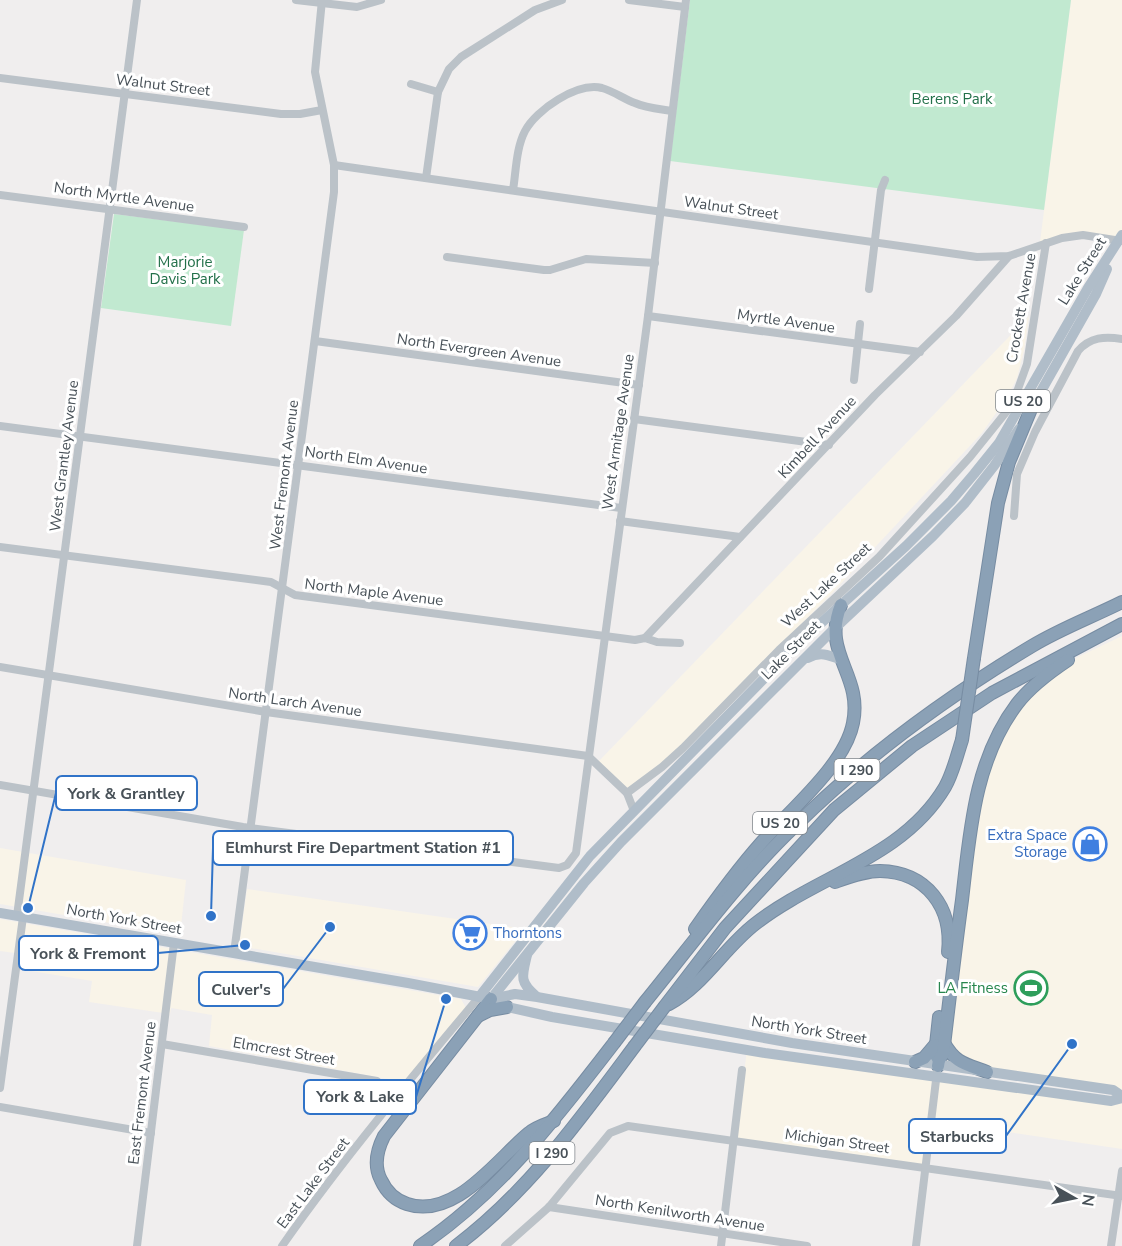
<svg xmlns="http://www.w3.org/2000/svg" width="1122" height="1246" viewBox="0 0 1122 1246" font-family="'Nunito Sans',sans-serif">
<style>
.commercial{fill:#f9f4e8}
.green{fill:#c1e9d0}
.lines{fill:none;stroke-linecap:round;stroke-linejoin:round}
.highway-casing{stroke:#778ca2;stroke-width:14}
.minor{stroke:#bbc2c8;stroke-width:8}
.major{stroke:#b0bdc9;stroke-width:10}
.highway{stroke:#8ba1b6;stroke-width:12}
.highway-bridge-casing{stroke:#778ca2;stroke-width:14;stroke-linecap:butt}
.highway-bridge{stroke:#8ba1b6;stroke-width:12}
.labels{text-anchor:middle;stroke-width:6;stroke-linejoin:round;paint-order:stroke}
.shield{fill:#fff;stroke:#7f858a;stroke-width:1.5}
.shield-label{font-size:14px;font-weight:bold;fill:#485158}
.street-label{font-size:15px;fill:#485158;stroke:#fff}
.park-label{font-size:15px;fill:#227049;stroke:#fff}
.shop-label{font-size:15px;fill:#366cbe;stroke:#fff;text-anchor:end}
.leisure-label{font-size:15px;fill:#27864d;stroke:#fff;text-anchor:end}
.leader{fill:none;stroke:#3073c8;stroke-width:2}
.callout-dot{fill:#3073c8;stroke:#fff;stroke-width:2}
.callout{fill:#fff;stroke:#3073c8;stroke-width:2}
.callout-label{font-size:16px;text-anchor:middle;font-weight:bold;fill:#485158}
</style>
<rect width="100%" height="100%" fill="#f0eeee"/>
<g class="commercial">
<polygon points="1071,0 1122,0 1122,230 1118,238 1082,232 1040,242"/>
<polygon points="1029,316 1024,350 1017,378 1008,396 982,433 835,590 660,766 627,789 598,762"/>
<polygon points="1122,636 1122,1096 945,1069 961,951 976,819 998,740 1020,706 1049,677 1078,657"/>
<polygon points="0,848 186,880 180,935 0,904"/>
<polygon points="247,889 525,929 478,987 239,946"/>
<polygon points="0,919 461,999 466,1008 404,1082 209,1046 212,1015 171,1008 170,1014 89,1002 92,981 13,968 15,953 0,951"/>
<polygon points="747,1050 934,1075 924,1165 736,1138"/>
<polygon points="939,1073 1122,1099 1122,1149 933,1121"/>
</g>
<g class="green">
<polygon points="690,0 1071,0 1044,210 670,161"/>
<polygon points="114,214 244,230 231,326 101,308"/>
</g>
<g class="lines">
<g class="highway-casing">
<g id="highway">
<polyline points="974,658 998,503 1009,462 1031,409"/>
<path d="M835 882C849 877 865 871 880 871 927 872 953 908 948 952"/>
<path d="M695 929C716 899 738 869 762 842 790 810 845 765 853 723 863 674 821 654 841 605"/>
<path d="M491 999 384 1136C377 1150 373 1165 381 1180 386 1191 395 1200 407 1204 455 1220 497 1159 529 1133 536 1127 546 1124 554 1121"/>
<path d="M645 1002C693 943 741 877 796 825 866 756 947 697 1032 646 1060 629 1092 617 1122 602"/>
<path d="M669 1004C703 986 724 948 755 924 816 876 903 858 945 787 953 773 957 755 962 740"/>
<polyline points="665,1006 725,928 834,810 912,746 992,693 1122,624"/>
<polyline points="478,1016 490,1010 507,1007"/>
<path d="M944 1043C956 1064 966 1064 987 1072"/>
<polyline points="939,1060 935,1054 939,1017"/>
<polyline points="915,1062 924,1058 935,1045"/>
<path d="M938 1066 939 1060 943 1054C949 1003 955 951 962 900 970 832 974 761 1017 704 1030 687 1050 672 1068 660"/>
<path d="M420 1246C499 1193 557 1117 614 1043"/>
<path d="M456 1246C528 1192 581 1118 634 1047"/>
</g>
</g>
<g class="minor">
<polyline points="296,0 357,7 381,0"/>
<polyline points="629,0 685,7"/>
<polyline points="0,78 281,114 300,114 322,110"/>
<polyline points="411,84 438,92"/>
<polyline points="334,165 977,257 1009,256 1062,238 1083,235 1121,241"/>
<polyline points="426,178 438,92 449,69 461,57 535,10 562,0"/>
<path d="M513 190C516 172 516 148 525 131 536 110 577 82 602 88 613 91 624 99 635 103 646 108 660 109 672 111"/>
<polyline points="0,195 244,227"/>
<polyline points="447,257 544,270 550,270 586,259 655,263"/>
<polyline points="869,289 881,190 885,180"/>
<polyline points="648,316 920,352"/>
<polyline points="315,341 639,385"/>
<polyline points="854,380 860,324"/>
<polyline points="634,419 829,445"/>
<polyline points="0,426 621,508"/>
<path d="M1014 516 1017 474 1035 432 1078 351C1090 337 1105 336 1122 339"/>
<polyline points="620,521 740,537"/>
<polyline points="0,547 271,582 295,595 635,640 645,638 657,642 680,643"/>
<polyline points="645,638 875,395 956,316 1009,256"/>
<polyline points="0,667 266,712 588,756 627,793 634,811"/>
<polyline points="0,785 243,827 559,868 567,865 576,853 648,316 686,0"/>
<polyline points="627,793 662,767 683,748 779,650 879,557 970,457 1007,411 1018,389 1027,364 1046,243"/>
<polyline points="17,916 137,0"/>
<polyline points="234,953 334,192 334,165 315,72 322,0"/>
<polyline points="162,1044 377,1081 394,1099"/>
<polyline points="0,1088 23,917"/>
<polyline points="0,1107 151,1133"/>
<polyline points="549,1207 807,1246"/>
<polyline points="137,1246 174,943"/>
<path d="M282 1246C343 1159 411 1078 479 997"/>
<polyline points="505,1246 549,1207 610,1133 628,1126 1122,1196"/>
<polyline points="721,1246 742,1070"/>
<polyline points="916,1246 937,1072"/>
<polyline points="1111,1246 1122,1171"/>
</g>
<g class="major">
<polyline points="1027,416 1096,294 1107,269"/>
<path d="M808 658C820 651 829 655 842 660"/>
<polyline points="0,913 408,983 491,999 507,1007 552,1017 765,1053 1111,1101 1122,1098"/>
<path d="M527 955C522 976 519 982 536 996"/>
<polyline points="479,997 590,856 799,643 906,546 951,501 974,474 999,443 1088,288 1122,235"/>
<polyline points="491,999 584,883 621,842 834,629 933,536 965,503 994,466 1019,429"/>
<polyline points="491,999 515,994 537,997 792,1043 1113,1090 1122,1096"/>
</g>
<use href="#highway" class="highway"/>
<g class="highway-bridge-casing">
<g id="highway-bridge">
<polyline points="962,740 974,658"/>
<polyline points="614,1043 645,1002"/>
<polyline points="634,1047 665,1006"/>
</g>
</g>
<use href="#highway-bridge" class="highway-bridge"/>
</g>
<defs>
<g id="shop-ring" transform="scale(1.725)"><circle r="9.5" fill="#fff" stroke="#3f7fe0" stroke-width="1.5"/><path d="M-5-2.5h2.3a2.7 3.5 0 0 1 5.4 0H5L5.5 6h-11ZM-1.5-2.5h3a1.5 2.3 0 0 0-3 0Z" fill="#3f7fe0"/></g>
<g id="supermarket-ring" transform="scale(1.725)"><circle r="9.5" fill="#fff" stroke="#3f7fe0" stroke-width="1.5"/><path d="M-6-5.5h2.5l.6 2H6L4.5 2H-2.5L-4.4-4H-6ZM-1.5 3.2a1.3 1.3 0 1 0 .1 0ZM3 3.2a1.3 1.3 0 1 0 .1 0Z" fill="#3f7fe0"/></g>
<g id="stadium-ring" transform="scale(1.725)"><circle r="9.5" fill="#fff" stroke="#2e9e5b" stroke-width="1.5"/><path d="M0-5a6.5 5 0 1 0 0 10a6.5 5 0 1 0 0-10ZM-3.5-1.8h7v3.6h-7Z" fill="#2e9e5b"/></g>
</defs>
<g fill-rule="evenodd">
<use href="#shop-ring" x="1090" y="844"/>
<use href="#supermarket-ring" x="470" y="933"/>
<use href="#stadium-ring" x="1031" y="988"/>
</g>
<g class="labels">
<g class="shield">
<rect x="996" y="390" width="54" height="22" rx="4.5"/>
<rect x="834.5" y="759" width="45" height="22" rx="4.5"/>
<rect x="753" y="812" width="54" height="22" rx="4.5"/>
<rect x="529.5" y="1142" width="45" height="22" rx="4.5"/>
</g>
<g class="shield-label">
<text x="1023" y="406">US 20</text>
<text x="857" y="775">I 290</text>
<text x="780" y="828">US 20</text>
<text x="552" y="1158">I 290</text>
</g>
<g class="street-label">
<text transform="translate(163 85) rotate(7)" y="5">Walnut Street</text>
<text transform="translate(124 197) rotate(8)" y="5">North Myrtle Avenue</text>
<text transform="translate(731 208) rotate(8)" y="5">Walnut Street</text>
<text transform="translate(1082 271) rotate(-58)" y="5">Lake Street</text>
<text transform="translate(1021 308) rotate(-80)" y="5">Crockett Avenue</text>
<text transform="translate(786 321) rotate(8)" y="5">Myrtle Avenue</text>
<text transform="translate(479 350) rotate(8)" y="5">North Evergreen Avenue</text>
<text transform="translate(618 432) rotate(-82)" y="5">West Armitage Avenue</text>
<text transform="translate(817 437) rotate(-47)" y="5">Kimbell Avenue</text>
<text transform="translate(64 456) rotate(-83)" y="5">West Grantley Avenue</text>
<text transform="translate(366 460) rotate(8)" y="5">North Elm Avenue</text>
<text transform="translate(284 475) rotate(-83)" y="5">West Fremont Avenue</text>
<text transform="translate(826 585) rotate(-43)" y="5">West Lake Street</text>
<text transform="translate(374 592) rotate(7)" y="5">North Maple Avenue</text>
<text transform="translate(791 650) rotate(-45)" y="5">Lake Street</text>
<text transform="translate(295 702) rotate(8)" y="5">North Larch Avenue</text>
<text transform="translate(124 919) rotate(10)" y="5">North York Street</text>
<text transform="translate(809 1030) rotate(9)" y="5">North York Street</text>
<text transform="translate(284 1051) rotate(10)" y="5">Elmcrest Street</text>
<text transform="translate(142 1093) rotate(-83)" y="5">East Fremont Avenue</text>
<text transform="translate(837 1141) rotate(8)" y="5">Michigan Street</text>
<text transform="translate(313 1183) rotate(-53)" y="5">East Lake Street</text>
<text transform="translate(680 1213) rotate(9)" y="5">North Kenilworth Avenue</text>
</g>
<g class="park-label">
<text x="952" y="104">Berens Park</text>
<text x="185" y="267">Marjorie<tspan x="185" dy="17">Davis Park</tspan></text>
</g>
<g class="shop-label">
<text x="1067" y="840">Extra Space<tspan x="1067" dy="17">Storage</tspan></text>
<text x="493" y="938" text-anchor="start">Thorntons</text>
</g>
<g class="leisure-label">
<text x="1008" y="993">LA Fitness</text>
</g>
</g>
<path class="leader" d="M28 908L56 793M211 916L213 848M245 945L158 953M330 927L283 989M446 999L416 1097M1072 1044L1006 1136"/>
<g class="callout-dot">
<circle cx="28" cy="908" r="6"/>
<circle cx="211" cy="916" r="6"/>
<circle cx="245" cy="945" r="6"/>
<circle cx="330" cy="927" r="6"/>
<circle cx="446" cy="999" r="6"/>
<circle cx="1072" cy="1044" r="6"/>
</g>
<g class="callout">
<rect x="56" y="776" width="141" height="34" rx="6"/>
<rect x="213" y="831" width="300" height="34" rx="6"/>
<rect x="19" y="936" width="139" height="34" rx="6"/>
<rect x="199" y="972" width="84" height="34" rx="6"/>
<rect x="304" y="1080" width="112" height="34" rx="6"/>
<rect x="909" y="1119" width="97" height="34" rx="6"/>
</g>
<g class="callout-label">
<text x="126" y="799">York &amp; Grantley</text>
<text x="363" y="853">Elmhurst Fire Department Station #1</text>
<text x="88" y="959">York &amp; Fremont</text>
<text x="241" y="995">Culver's</text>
<text x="360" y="1102">York &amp; Lake</text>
<text x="957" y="1142">Starbucks</text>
</g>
<g transform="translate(1074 1198) rotate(99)" stroke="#ffffff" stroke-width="4.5" paint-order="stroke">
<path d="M0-4.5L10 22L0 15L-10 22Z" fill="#485158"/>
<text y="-9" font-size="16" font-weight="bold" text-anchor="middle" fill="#485158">N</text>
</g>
</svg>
